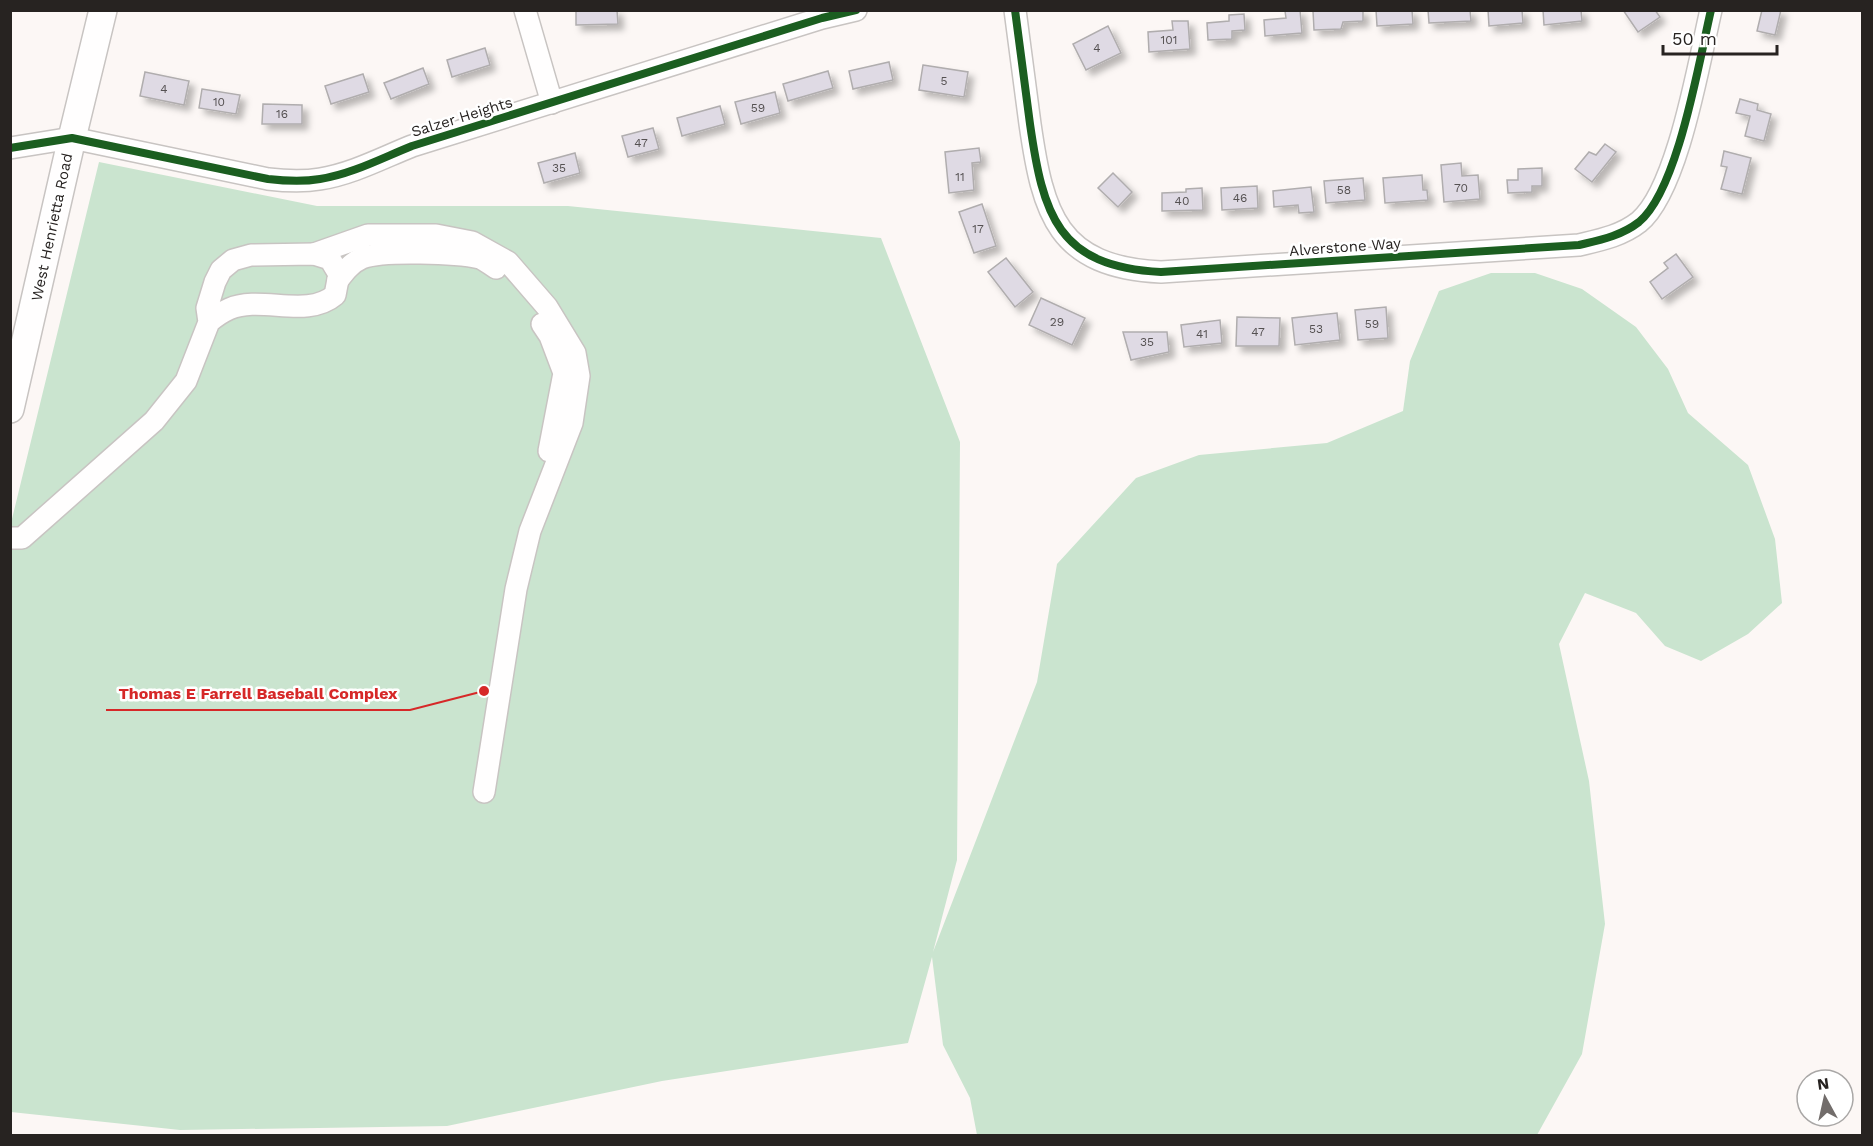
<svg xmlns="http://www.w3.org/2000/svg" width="1873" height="1146" viewBox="0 0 1873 1146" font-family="'Work Sans',sans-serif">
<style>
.green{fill:#cae4cf}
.building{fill:#dfdae4;stroke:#b0adae;stroke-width:1.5;filter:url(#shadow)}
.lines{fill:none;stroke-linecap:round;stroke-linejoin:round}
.minor-casing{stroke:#c8c4c2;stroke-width:24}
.major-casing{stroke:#c8c4c2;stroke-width:30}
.minor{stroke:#fffefe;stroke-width:21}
.major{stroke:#fffefe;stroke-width:27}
.cycleway-casing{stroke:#fff;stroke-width:11}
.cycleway{stroke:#1b5e20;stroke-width:8}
.labels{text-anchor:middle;stroke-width:5;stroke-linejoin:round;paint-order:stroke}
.number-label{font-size:12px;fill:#555152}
.street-label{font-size:15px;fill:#272321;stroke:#fff}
.leader{fill:none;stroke:#d62828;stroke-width:2}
.callout-dot{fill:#d62828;stroke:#fff;stroke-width:2}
.callout-label{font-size:16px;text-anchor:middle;font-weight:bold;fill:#d62828;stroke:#fff;stroke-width:5;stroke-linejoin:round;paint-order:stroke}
</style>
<defs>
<filter id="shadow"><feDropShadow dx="5.5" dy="5.5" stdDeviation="3" flood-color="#0004"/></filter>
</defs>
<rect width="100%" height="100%" fill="#fcf7f5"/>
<polygon class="green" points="99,162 317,206 568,206 881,238 960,442 957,860 933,952 1037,682 1057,564 1136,478 1199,455 1327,443 1403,411 1410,361 1439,291 1491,273 1535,273 1582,289 1636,327 1668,369 1688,413 1748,465 1775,539 1782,603 1748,634 1701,661 1665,646 1636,613 1585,593 1559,644 1589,781 1605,924 1582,1054 1537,1135 977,1135 970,1098 943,1045 932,957 908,1043 662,1081 447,1126 180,1130 11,1112 11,523"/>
<g class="building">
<polygon points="576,10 617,10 618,24 576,25"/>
<polygon points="1300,10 1302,33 1265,36 1264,20 1286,18 1285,11"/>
<polygon points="1363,10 1363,21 1343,22 1341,29 1314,30 1313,11"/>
<polygon points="1376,10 1412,10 1413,24 1377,26"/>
<polygon points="1428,10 1470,10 1471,21 1429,23"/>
<polygon points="1488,10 1522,10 1523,23 1489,26"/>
<polygon points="1543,10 1581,10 1582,21 1544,25"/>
<polygon points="1623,10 1655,10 1660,17 1638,32"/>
<polygon points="1762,10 1781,10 1775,35 1757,31"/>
<polygon points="1244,14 1245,30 1232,31 1232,39 1208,40 1207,23 1229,21 1229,15"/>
<polygon points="1172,21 1188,21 1190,49 1149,52 1148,32 1173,30"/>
<polygon points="1108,26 1121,53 1086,70 1073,44"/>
<polygon points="485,48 490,65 452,77 447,60"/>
<polygon points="889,62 893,80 853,89 849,71"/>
<polygon points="923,65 968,72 964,97 919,90"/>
<polygon points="423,68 429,84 391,99 384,83"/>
<polygon points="828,71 833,88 788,101 783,84"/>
<polygon points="145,72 189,81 184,105 140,96"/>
<polygon points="363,74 369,92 331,104 325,86"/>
<polygon points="202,89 240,95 236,114 199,108"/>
<polygon points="775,92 780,113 741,124 735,102"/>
<polygon points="1740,99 1758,104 1757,110 1771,114 1764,141 1745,136 1750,116 1736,113"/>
<polygon points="263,104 302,105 302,124 262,124"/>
<polygon points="720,106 725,124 682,136 677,118"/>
<polygon points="653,128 659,149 628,157 622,136"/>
<polygon points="1605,144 1616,152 1592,182 1575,169 1589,152 1596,155"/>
<polygon points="979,148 981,162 972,163 974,190 949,193 945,152"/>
<polygon points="1724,151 1751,158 1742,194 1721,189 1727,167 1721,166"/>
<polygon points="575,153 580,173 544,183 538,163"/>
<polygon points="1461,163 1462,176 1478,175 1480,199 1444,202 1441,165"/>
<polygon points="1542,168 1542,186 1532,186 1532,192 1508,193 1507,180 1518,180 1518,169"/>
<polygon points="1113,173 1132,192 1118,207 1098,188"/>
<polygon points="1422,175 1423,190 1427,190 1428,200 1385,203 1383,178"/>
<polygon points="1363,178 1365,200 1326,203 1324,181"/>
<polygon points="1257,186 1258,208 1222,210 1221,188"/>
<polygon points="1311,187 1314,212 1299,213 1298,205 1274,207 1273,191"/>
<polygon points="1202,188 1203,210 1162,211 1162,193 1186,192 1186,189"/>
<polygon points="982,204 996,246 974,253 959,212"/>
<polygon points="1676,254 1693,277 1662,299 1650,282 1668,268 1664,263"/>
<polygon points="1006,258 1033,292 1015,307 988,272"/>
<polygon points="1041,298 1085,318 1072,345 1029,325"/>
<polygon points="1386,307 1388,338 1358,340 1355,310"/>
<polygon points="1337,313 1340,340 1295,345 1292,318"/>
<polygon points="1237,317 1280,318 1279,346 1236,346"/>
<polygon points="1220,320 1222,343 1184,347 1181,325"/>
<polygon points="1123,332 1167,332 1169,352 1131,360"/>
</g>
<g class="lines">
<g class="minor-casing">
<g id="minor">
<polyline points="525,10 552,103"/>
<path d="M1015 10C1020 48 1025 86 1030 124 1043 214 1057 267 1161 272L1579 245C1600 240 1621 236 1639 222 1678 190 1699 61 1711 10"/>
<path d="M10 148 72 138 268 179C285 181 303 182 320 179 352 174 382 158 412 146L822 18 856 10"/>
<polyline points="314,254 368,235 436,235 472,242 508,262 547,307 575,353 579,376 572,423 530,531 516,589 484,792"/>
<path d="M338 280C345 271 351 263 362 258 383 250 457 253 480 258 485 260 491 265 496 268"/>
<polyline points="542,324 550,336 564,373 549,451"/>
<path d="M10 538H22L154 421 186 381 209 322 207 308 215 282 221 270 233 260 251 255 314 254 330 259 339 274 335 295C307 319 261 295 229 309 222 312 215 317 209 322"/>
</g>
</g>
<g class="major-casing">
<polyline id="major" points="10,409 72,138 103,10"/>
</g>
<use href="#minor" class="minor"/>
<use href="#major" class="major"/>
<g class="cycleway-casing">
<g id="cycleway">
<path d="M1015 10C1020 48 1025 86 1030 124 1043 214 1057 267 1161 272L1579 245C1600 240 1621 236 1639 222 1678 190 1699 61 1711 10"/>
<path d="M10 148 72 138 268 179C285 181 303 182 320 179 352 174 382 158 412 146L822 18 856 10"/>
</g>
</g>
<use href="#cycleway" class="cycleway"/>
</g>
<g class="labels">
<g class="number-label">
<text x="1169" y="44">101</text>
<text x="1097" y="52">4</text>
<text x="944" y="85">5</text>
<text x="164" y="93">4</text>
<text x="219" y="106">10</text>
<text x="758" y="112">59</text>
<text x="282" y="118">16</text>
<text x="641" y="147">47</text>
<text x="559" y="172">35</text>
<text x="960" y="181">11</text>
<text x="1461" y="192">70</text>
<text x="1344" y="194">58</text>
<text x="1240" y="202">46</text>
<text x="1182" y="205">40</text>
<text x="978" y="233">17</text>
<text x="1057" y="326">29</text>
<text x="1372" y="328">59</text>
<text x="1316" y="333">53</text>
<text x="1258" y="336">47</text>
<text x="1202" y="338">41</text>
<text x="1147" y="346">35</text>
</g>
<g class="street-label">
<text transform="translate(462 117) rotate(-17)" y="5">Salzer Heights</text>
<text transform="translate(52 227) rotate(-78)" y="5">West Henrietta Road</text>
<text transform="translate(1345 247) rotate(-4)" y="5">Alverstone Way</text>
</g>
</g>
<path class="leader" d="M484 691L410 710H106"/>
<circle class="callout-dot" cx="484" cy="691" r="6"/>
<g class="callout-label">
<text x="258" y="699">Thomas E Farrell Baseball Complex</text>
</g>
<rect width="1873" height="1146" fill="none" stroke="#272321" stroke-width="24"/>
<g transform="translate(1825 1098) rotate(352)"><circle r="28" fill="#ffffff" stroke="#a9a7a6" stroke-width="1.5"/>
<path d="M0-4.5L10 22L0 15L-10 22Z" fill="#726d6b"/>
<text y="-9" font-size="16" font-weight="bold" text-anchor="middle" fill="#272321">N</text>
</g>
<path d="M1663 45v9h114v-9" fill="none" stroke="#272321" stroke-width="3"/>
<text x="1672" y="45" font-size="18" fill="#272321" stroke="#ffffff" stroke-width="4.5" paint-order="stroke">50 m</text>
</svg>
